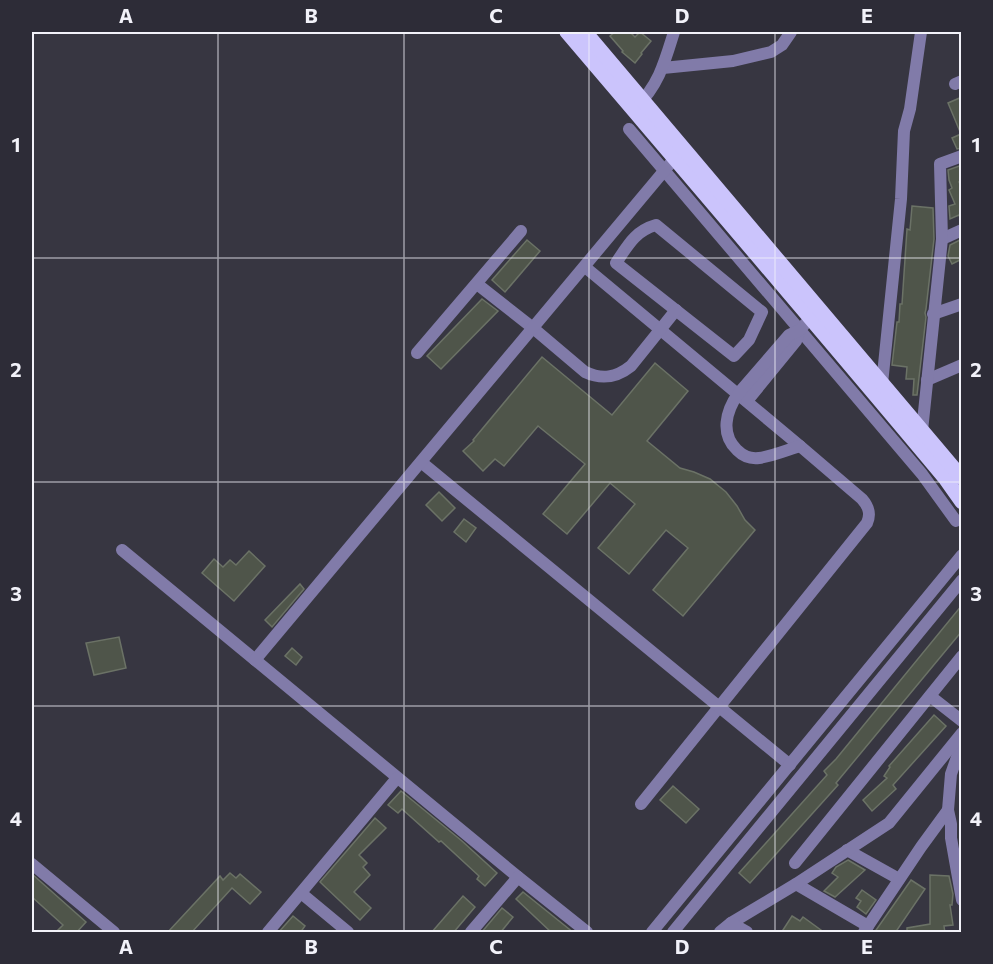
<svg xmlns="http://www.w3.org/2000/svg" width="993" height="964" viewBox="0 0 993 964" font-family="Commissioner,sans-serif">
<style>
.building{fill:#4f554a;stroke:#6b7266;stroke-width:1.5}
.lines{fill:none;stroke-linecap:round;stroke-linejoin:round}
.minor{stroke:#817ba9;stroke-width:12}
.major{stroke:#cbc4fc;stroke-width:15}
.grid{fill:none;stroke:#f2f2f9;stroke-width:1.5;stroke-opacity:0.55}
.neatline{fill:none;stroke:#f2f2f9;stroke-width:2}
.grid-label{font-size:20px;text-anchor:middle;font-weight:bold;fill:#f2f2f9}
</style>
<rect width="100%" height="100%" fill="#373641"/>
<g class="building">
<polygon points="615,32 630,32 635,37 640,32 651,41 641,53 642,54 635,63 622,52 623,51 610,36"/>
<polygon points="962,97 962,148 957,149 952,138 961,134 948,103"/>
<polygon points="962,165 962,181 959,182 962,189 962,220 959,215 950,219 949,206 955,204 949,190 952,188 949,180 948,170"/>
<polygon points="912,206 933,208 934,239 926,309 925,313 926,317 917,395 913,395 914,379 906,379 907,367 892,365 897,322 899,322 900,304 902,304 907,229 910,230"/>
<polygon points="962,239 962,259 952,264 948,256 950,245"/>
<polygon points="527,240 540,251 505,292 492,280"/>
<polygon points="482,299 498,311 441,369 427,356"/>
<polygon points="542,357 612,415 655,363 688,391 647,441 680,468 694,472 710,479 726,492 737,506 745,520 755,530 683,616 653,590 688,548 666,530 629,574 598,548 635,504 610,483 567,534 543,514 585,464 538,426 504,466 495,459 483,471 463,451 474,441 473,440"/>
<polygon points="439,492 455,508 442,521 426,505"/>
<polygon points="464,519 476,528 466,542 454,532"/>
<polygon points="249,551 265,566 234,601 202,573 214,559 223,567 230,560 236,565"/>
<polygon points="300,584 304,589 272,627 265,620"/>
<polygon points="962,605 962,631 836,783 838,785 750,883 739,873 827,775 824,771 836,759"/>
<polygon points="119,637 126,668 94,675 86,643"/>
<polygon points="292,648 302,657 296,665 285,656"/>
<polygon points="934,715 946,726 893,785 896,789 872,811 863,800 887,778 884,776 890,767 889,766"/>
<polygon points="673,786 699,809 686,823 660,800"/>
<polygon points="401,791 462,841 497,873 485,886 477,879 479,876 441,841 439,842 402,809 398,813 388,805"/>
<polygon points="375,818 386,828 359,855 367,863 363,867 370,875 354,892 371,908 360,920 320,882"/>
<polygon points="848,860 865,870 835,897 824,891 838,877 832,873 836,867"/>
<polygon points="230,873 236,878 240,874 261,892 250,904 232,888 191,933 167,933 220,876 223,880"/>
<polygon points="32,874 86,922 76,933 55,933 63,925 32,897"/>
<polygon points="930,875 949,876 953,894 952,905 950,905 953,925 944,926 945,933 907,933 907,928 930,924"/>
<polygon points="911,880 925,889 895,933 874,933"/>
<polygon points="862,890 876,900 866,914 857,907 861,901 856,898"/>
<polygon points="523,892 574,933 552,933 516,899"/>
<polygon points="463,896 475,907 453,933 431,933"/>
<polygon points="502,908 513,917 500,933 481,933"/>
<polygon points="293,916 305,926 300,933 278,933"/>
<polygon points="792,916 800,921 803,917 825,933 781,933"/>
</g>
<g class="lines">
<g class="minor">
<polyline points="663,68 733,61 771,52 782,45 791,32"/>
<polyline points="955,84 962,81"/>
<path d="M636 107C659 85 665 61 674 32"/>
<polyline points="629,129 922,474 956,521"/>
<path d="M656 225 762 312 749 340 734 356 616 263C628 245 635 231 656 225Z"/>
<polyline points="942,239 962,230"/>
<path d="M585 267 800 446 862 499C869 507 871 514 867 523L641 804"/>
<path d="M477 284 533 328 585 372C602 380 616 378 631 366L676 310"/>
<polyline points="933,314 962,304"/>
<polyline points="417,353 521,231"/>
<polyline points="927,380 962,365"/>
<polyline points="882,384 901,199 904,131 910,109 921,32"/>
<polyline points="747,401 796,341 800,330"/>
<polyline points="922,431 942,239 940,164 962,156"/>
<path d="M800 446C787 450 773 456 759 458 751 459 743 456 737 450 720 434 726 411 738 394L789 335 800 330 805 324"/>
<polyline points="421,462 790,765"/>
<polyline points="122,550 518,877 587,932"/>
<polyline points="255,660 674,159"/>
<polyline points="930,696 962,721"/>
<polyline points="962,743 951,774 948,810 951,824 951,838 962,900"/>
<polyline points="847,850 899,879"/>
<polyline points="795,863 962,656"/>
<polyline points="32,864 114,932"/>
<polyline points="796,884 868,926"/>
<polyline points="301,893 348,932"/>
<polyline points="731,923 796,884 889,823 962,733"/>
<polyline points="268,932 397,778"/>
<polyline points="471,932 518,877"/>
<polyline points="652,932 962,555"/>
<polyline points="673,932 962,580"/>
<polyline points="720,932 731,923 747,932"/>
<polyline points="864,932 921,847 948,810"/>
</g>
<g class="major">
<path d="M567 32C693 180 820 328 945 478L962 502"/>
<polyline points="585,32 962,478"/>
</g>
</g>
<path class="grid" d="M218 32V932M404 32V932M589 32V932M775 32V932M32 258H962M32 482H962M32 706H962"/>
<rect width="993" height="964" fill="none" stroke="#2d2c37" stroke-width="66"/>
<rect x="33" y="33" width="927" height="898" class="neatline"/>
<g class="grid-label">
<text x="126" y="23">A</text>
<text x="311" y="23">B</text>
<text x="496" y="23">C</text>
<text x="682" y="23">D</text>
<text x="867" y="23">E</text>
<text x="16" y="152">1</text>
<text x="976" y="152">1</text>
<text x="16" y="377">2</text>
<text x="976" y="377">2</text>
<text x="16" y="601">3</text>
<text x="976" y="601">3</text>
<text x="16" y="826">4</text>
<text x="976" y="826">4</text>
<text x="126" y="954">A</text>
<text x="311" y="954">B</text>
<text x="496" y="954">C</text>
<text x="682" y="954">D</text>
<text x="867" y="954">E</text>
</g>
</svg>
